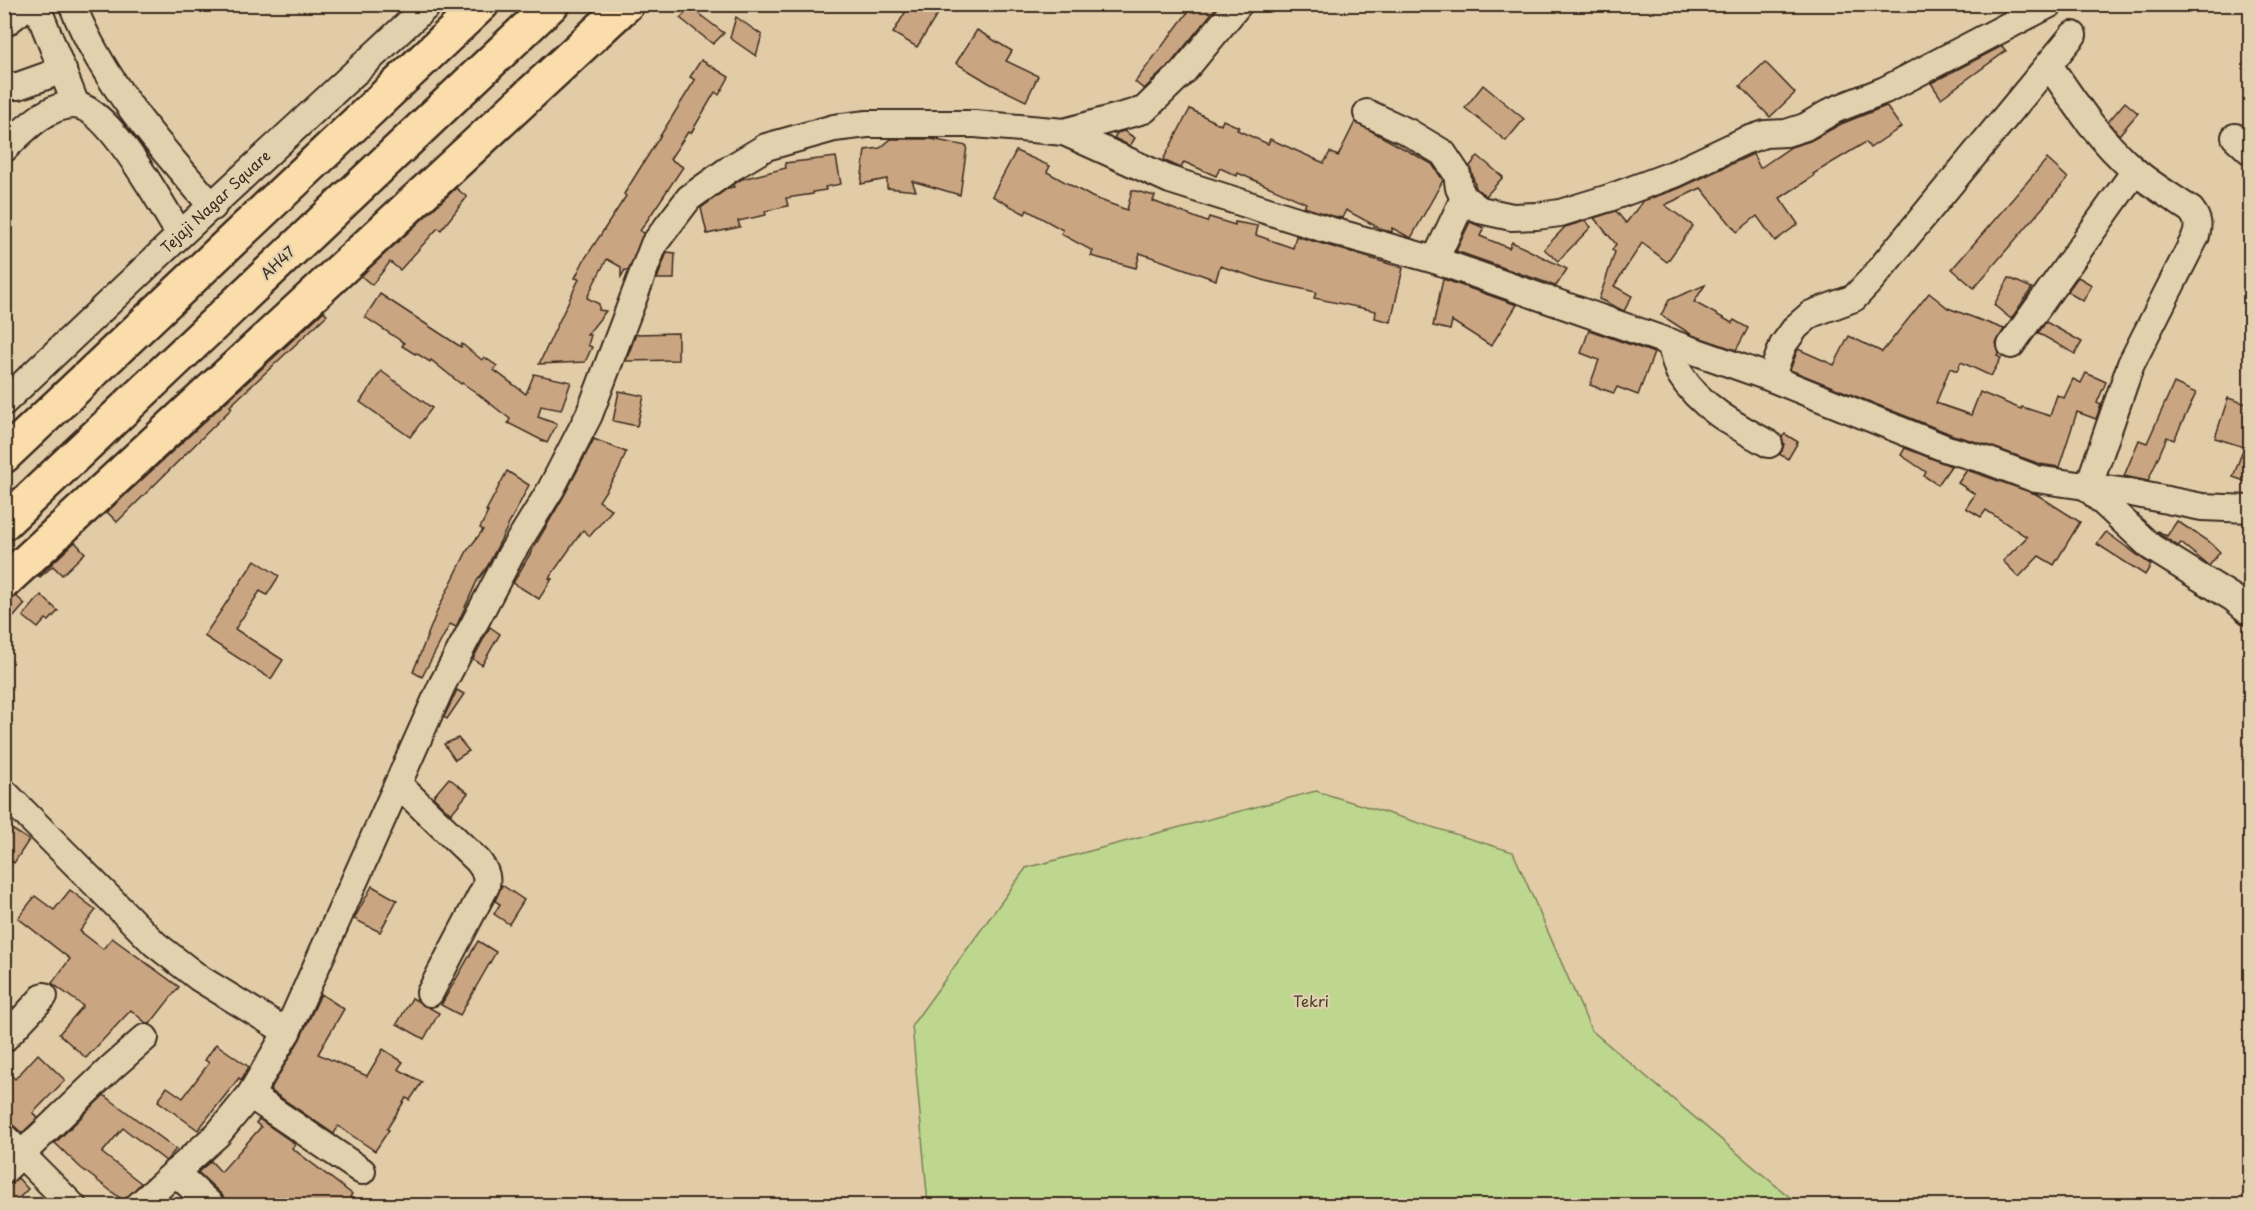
<svg xmlns="http://www.w3.org/2000/svg" width="2255" height="1210" viewBox="0 0 2255 1210" font-family="'Playpen Sans',sans-serif">
<style>
.green{fill:#bdd78e;stroke:#7c8056;stroke-width:1.5}
.building{fill:#caa582;stroke:#3b2a1e;stroke-width:1.5}
.lines{fill:none;stroke-linecap:round;stroke-linejoin:round}
.minor-casing{stroke:#3b2a1e;stroke-width:30}
.highway-casing{stroke:#3b2a1e;stroke-width:38}
.minor{stroke:#e2d1ae;stroke-width:26}
.highway{stroke:#faddab;stroke-width:33}
.labels{text-anchor:middle;stroke-width:4.5;stroke-linejoin:round;paint-order:stroke}
.street-label{font-size:15px;fill:#3b2a1e;stroke:#e2d1ae}
.park-label{font-size:15px;fill:#483b29;stroke:#e2d1ae}
</style>
<rect width="100%" height="100%" fill="#e2cca8"/>
<filter id="ink" filterUnits="userSpaceOnUse"><feTurbulence type="fractalNoise" baseFrequency=".0167" numOctaves="2"/><feDisplacementMap in="SourceGraphic" scale="12" xChannelSelector="R" yChannelSelector="G"/><feConvolveMatrix kernelMatrix="1 2 1 2 8 2 1 2 1" color-interpolation-filters="sRGB"/></filter>
<g filter="url(#ink)">
<polygon class="green" points="1316,791 1513,852 1591,1030 1799,1205 928,1205 912,1025 1026,868"/>
<g class="building">
<polygon points="910,4 926,4 939,12 917,47 893,33"/>
<polygon points="1194,4 1219,4 1172,62 1144,89 1135,82"/>
<polygon points="691,8 724,33 713,44 680,18"/>
<polygon points="736,17 762,35 756,56 730,38"/>
<polygon points="977,30 1012,51 1006,61 1038,76 1026,101 989,83 956,63"/>
<polygon points="2002,46 2006,51 1941,98 1931,83"/>
<polygon points="701,60 729,77 719,95 715,92 691,133 688,132 670,159 683,167 640,231 644,233 628,271 625,270 621,277 621,267 607,259 595,281 587,298 599,304 599,310 606,311 587,335 591,335 588,345 592,347 585,362 539,364 579,279 575,278 584,260 626,196 624,194 695,80 690,77"/>
<polygon points="1765,62 1795,93 1770,117 1740,86"/>
<polygon points="1483,85 1524,119 1506,141 1465,108"/>
<polygon points="2125,102 2138,113 2119,135 2108,122"/>
<polygon points="1886,106 1901,127 1870,148 1866,142 1813,174 1814,176 1780,198 1798,224 1775,241 1757,216 1737,232 1701,188 1665,205 1693,226 1667,262 1642,243 1614,286 1632,296 1624,311 1599,299 1615,252 1612,250 1616,244 1594,218 1616,211 1626,223 1643,201 1680,188 1753,154 1760,168 1791,147 1810,141 1841,124"/>
<polygon points="1190,109 1221,125 1223,120 1239,127 1237,130 1268,144 1270,139 1324,163 1330,152 1338,156 1355,122 1432,164 1443,180 1411,238 1392,228 1392,232 1383,230 1346,210 1342,218 1329,215 1304,207 1306,203 1238,173 1237,176 1220,168 1216,176 1184,162 1181,168 1163,160"/>
<polygon points="1124,131 1135,138 1130,146 1114,138 1117,133"/>
<polygon points="891,139 931,139 967,146 960,195 912,181 916,191 887,188 887,179 861,184 865,150 880,148"/>
<polygon points="1016,151 1050,166 1047,172 1092,197 1127,210 1132,190 1155,196 1153,201 1207,222 1209,217 1235,225 1235,222 1258,226 1256,235 1293,248 1296,236 1403,268 1391,322 1375,318 1376,311 1314,298 1316,292 1266,281 1220,266 1216,280 1140,253 1136,268 1091,256 1093,251 1061,234 1063,230 1027,210 1025,214 992,196"/>
<polygon points="1478,156 1503,177 1486,196 1476,188 1470,166"/>
<polygon points="836,157 841,184 825,187 826,190 813,192 813,194 786,198 788,206 765,211 766,215 738,221 740,227 707,234 701,208 728,188 734,187 733,185 742,179 786,168 785,163"/>
<polygon points="2047,159 2068,178 1974,288 1952,269"/>
<polygon points="456,188 467,197 441,230 438,228 400,270 390,262 372,285 361,276"/>
<polygon points="1585,221 1591,227 1558,261 1544,249 1565,227"/>
<polygon points="1470,222 1484,228 1480,236 1509,248 1512,242 1567,269 1556,286 1456,251"/>
<polygon points="667,252 675,253 674,279 657,279"/>
<polygon points="2078,277 2092,285 2083,301 2067,292"/>
<polygon points="2009,278 2032,288 2011,319 1994,305"/>
<polygon points="1443,279 1517,305 1491,346 1452,321 1450,330 1433,326"/>
<polygon points="1705,285 1694,302 1732,323 1734,320 1748,328 1736,350 1692,335 1661,315 1669,300"/>
<polygon points="1929,293 1948,308 2004,329 1996,343 1999,353 1997,356 2001,358 1991,376 1961,362 1957,371 1950,368 1936,403 1971,415 1980,392 2021,409 2022,407 2050,416 2057,395 2064,398 2073,379 2081,383 2086,373 2106,382 2097,403 2101,405 2096,419 2077,412 2059,467 2040,464 1990,446 1953,435 1790,370 1798,349 1834,365 1849,336 1882,352"/>
<polygon points="380,294 461,347 462,344 482,360 484,357 497,366 494,370 526,394 534,374 571,382 561,410 541,406 538,417 557,424 547,443 508,423 510,419 474,391 462,383 461,384 431,360 430,362 416,353 415,354 402,346 404,343 365,317"/>
<polygon points="324,311 327,315 230,406 232,408 117,522 107,512"/>
<polygon points="2046,322 2082,342 2075,354 2038,333"/>
<polygon points="1589,330 1654,353 1638,395 1617,387 1614,393 1590,385 1599,360 1581,353"/>
<polygon points="678,333 678,360 626,361 636,334"/>
<polygon points="381,371 432,408 410,437 360,402"/>
<polygon points="2174,383 2196,393 2174,440 2167,437 2148,481 2124,476 2139,440 2147,443"/>
<polygon points="619,391 644,396 637,426 613,421"/>
<polygon points="2228,398 2250,405 2250,483 2233,477 2244,447 2215,438"/>
<polygon points="1785,434 1798,442 1788,459 1779,454 1782,451 1784,444 1782,437"/>
<polygon points="594,439 626,452 619,470 599,501 612,510 590,536 583,530 549,578 552,579 539,599 513,583 564,496"/>
<polygon points="1905,448 1951,466 1938,485 1924,476 1926,472 1901,455"/>
<polygon points="1967,470 2036,494 2080,522 2054,565 2039,556 2019,577 2003,561 2027,537 1986,510 1981,517 1966,508 1975,494 1958,483"/>
<polygon points="507,471 529,485 487,567 477,581 456,627 450,624 422,677 413,672 438,609 467,551 483,530 480,528 488,512 486,511"/>
<polygon points="2177,521 2212,544 2220,552 2209,566 2181,543 2178,546 2157,532 2158,531 2167,536"/>
<polygon points="2106,532 2151,565 2145,575 2097,544"/>
<polygon points="75,542 85,553 62,575 53,566 40,577 39,576"/>
<polygon points="255,560 279,576 267,595 260,591 235,629 283,660 271,679 204,636"/>
<polygon points="41,595 58,611 49,621 46,619 38,628 23,616"/>
<polygon points="16,596 25,604 4,628 4,600"/>
<polygon points="490,627 500,634 482,665 473,659"/>
<polygon points="457,690 464,694 447,719 444,717"/>
<polygon points="458,738 469,751 455,760 444,744"/>
<polygon points="449,778 468,793 451,814 433,797"/>
<polygon points="4,824 29,840 14,863 4,857"/>
<polygon points="502,885 524,900 509,924 494,914 500,904 495,901"/>
<polygon points="372,886 397,900 380,932 354,919"/>
<polygon points="70,890 96,910 80,931 103,949 112,938 179,987 150,1024 146,1023 131,1010 86,1058 59,1034 83,1006 52,983 70,959 18,918 35,896 54,910"/>
<polygon points="478,941 496,952 460,1015 441,1005"/>
<polygon points="321,994 344,1009 318,1054 367,1076 383,1049 403,1062 398,1069 422,1082 410,1100 406,1098 387,1129 389,1130 375,1151 338,1126 334,1134 270,1090 300,1039"/>
<polygon points="412,998 439,1013 424,1039 397,1024"/>
<polygon points="216,1044 249,1067 241,1080 239,1078 198,1130 158,1101 167,1087 183,1098 209,1063 205,1060"/>
<polygon points="38,1054 65,1080 33,1113 38,1118 22,1133 14,1126 4,1122 4,1069 15,1079"/>
<polygon points="104,1095 176,1149 166,1161 123,1128 102,1153 141,1183 124,1201 81,1168 55,1143"/>
<polygon points="259,1119 295,1144 292,1148 352,1194 350,1197 361,1206 227,1206 222,1195 198,1172 211,1161 221,1172 261,1127 256,1123"/>
<polygon points="18,1178 28,1189 11,1206 4,1206 4,1186"/>
</g>
<g class="lines">
<g class="minor-casing">
<g id="minor">
<polyline points="36,4 76,105"/>
<path d="M72 4C103 82 158 145 213 207"/>
<polyline points="4,24 30,4"/>
<path d="M2049 65C2075 103 2099 140 2134 170 2151 185 2172 197 2191 210 2198 219 2199 225 2196 236L2131 364 2088 488 2151 547 2233 598 2250 612"/>
<polyline points="4,86 18,86 63,70"/>
<polyline points="1367,113 1408,132 1443,153 1457,174 1459,188 1464,198 1480,210 1512,217 1537,216 1560,213 1609,198 1674,174 1744,141 1765,134 1786,133 1805,127 1834,110 1885,90 2050,4"/>
<polyline points="1064,132 1144,110 1183,72 1239,4"/>
<polyline points="2235,137 2250,151"/>
<path d="M4 149C22 132 47 105 73 105 108 105 163 207 180 235"/>
<polyline points="1435,260 1464,198"/>
<path d="M1670 342C1673 352 1675 365 1680 374 1700 407 1736 426 1769 444"/>
<polyline points="2011,345 2135,171"/>
<polyline points="1771,378 1783,345 1796,327 1811,314 1854,298 1871,280 2073,35"/>
<polyline points="4,402 180,235 429,4"/>
<path d="M398 784 478 861C484 869 488 875 486 886L430 993"/>
<polyline points="4,792 155,944 199,978 287,1032"/>
<polyline points="4,1039 44,996"/>
<polyline points="250,1095 362,1171"/>
<polyline points="4,1137 73,1206"/>
<polyline points="4,1171 112,1067 145,1038"/>
<polyline points="175,1172 212,1206"/>
<polyline points="138,1206 218,1134 250,1095 287,1032 442,685 511,554 551,489 589,415 654,244 689,198 731,168 766,147 834,128 867,124 975,124 1064,132 1170,180 1325,229 1435,260 1771,378 1947,449 1986,460 2036,479 2127,492 2202,507 2250,509"/>
</g>
</g>
<g class="highway-casing">
<g id="highway">
<polyline points="4,456 482,4"/>
<polyline points="4,523 552,4"/>
<polyline points="4,582 627,4"/>
</g>
</g>
<use href="#minor" class="minor"/>
<use href="#highway" class="highway"/>
</g>
</g>
<g class="labels">
<g class="street-label">
<text transform="translate(216 202) rotate(-43)" y="5">Tejaji Nagar Square</text>
<text transform="translate(278 263) rotate(-43)" y="5">AH47</text>
</g>
<g class="park-label">
<text x="1311" y="1007">Tekri</text>
</g>
</g>
<rect width="2255" height="1210" fill="none" stroke="#e2d1ae" stroke-width="24"/>
<rect x="12" y="12" width="2231" height="1186" fill="none" stroke="#3b2a1e" stroke-width="2" filter="url(#ink)"/>
</svg>
